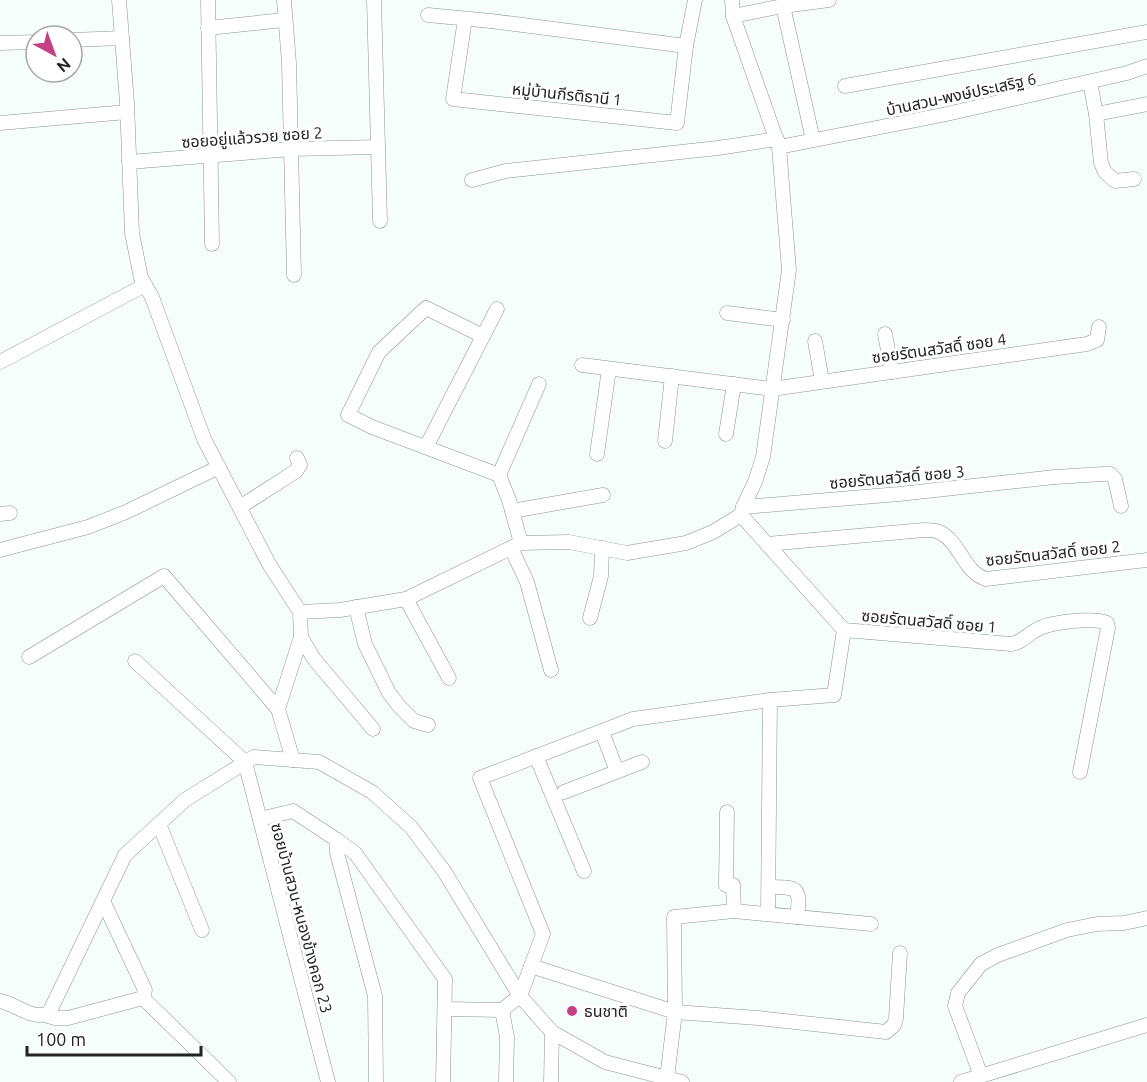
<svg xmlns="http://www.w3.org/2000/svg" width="1147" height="1082" viewBox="0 0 1147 1082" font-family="Ubuntu,'Noto Sans Thai',sans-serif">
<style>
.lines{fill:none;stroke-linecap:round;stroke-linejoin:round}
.street-casing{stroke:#8b9390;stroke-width:15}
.street{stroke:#fff;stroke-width:14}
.poi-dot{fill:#c64184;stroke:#fff;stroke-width:2}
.labels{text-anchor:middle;stroke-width:6;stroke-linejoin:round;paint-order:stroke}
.street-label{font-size:16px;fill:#212422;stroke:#fff}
.poi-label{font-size:16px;fill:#212422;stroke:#fff;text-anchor:start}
</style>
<rect width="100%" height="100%" fill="#f5fefa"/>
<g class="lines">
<g class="street-casing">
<g id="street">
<polyline points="119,0 127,103 132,233 141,278 152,297 204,439 269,564 300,612 301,637 278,709 293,760"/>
<polyline points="208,0 212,244"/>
<polyline points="284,0 289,63 294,275"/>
<polyline points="374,0 380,221"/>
<polyline points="783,6 829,0"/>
<polyline points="428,15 491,21 686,46"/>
<polyline points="733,16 783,6 813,140"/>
<polyline points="465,19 453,99 677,123 686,46 695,0"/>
<polyline points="208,28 284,20"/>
<polyline points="72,40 122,38"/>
<polyline points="0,43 36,42"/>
<polyline points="1090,82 1096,114 1101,163 1105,172 1115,181 1134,179"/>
<polyline points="845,86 1147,32"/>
<polyline points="1096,114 1147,104"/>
<polyline points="0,123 127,112"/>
<polyline points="779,147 942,115 1127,73 1147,66"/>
<polyline points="129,162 292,149 378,147"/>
<polyline points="472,180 506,171 718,148 777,139"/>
<polyline points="727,313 783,320"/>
<polyline points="885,334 892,372"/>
<polyline points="483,336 426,308 379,352 348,415 372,427 499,475 509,500 521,543"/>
<polyline points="815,341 822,381"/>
<polyline points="0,362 145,285"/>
<polyline points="582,365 772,389 1087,344 1097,340 1099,327"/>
<polyline points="726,434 734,384"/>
<polyline points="665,441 672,376"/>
<polyline points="426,447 497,309"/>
<polyline points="597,454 609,369"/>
<polyline points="499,475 539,384"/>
<polyline points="240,507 296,471 300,465 297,458"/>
<polyline points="743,507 899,494 1055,477 1103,474 1110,474 1115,479 1121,506"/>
<polyline points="512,511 603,495"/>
<polyline points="0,514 10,513"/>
<path d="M767 544 924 530C929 530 935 530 939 532 960 541 963 572 986 579L1147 560"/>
<polyline points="511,548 527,582 551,670"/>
<polyline points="0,550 88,527 126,512 219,467"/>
<polyline points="406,599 449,678"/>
<polyline points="356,607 365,644 389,693 399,706 414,721 428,725"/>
<polyline points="300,612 340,610 406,599 521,543 569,542 627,553 686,543 713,532 741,515 743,507 755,482 763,457 789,270 779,147 733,16 732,0"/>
<polyline points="590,618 601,576 602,548"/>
<path d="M844 630 1011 644C1021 643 1027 635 1036 630 1049 622 1092 617 1107 623L1108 628 1080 772"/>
<polyline points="301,637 314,659 373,729"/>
<polyline points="29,657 164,576 278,709"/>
<polyline points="135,661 245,762"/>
<polyline points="602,732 617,771"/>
<polyline points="536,756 584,871"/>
<polyline points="245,762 328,1082"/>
<polyline points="564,792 642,762"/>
<polyline points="727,812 726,885 733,885 734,911"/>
<polyline points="260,819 293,811 337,840 337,853 375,996 376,1082"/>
<polyline points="159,824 202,930"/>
<polyline points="337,840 355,853 445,979 443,1082"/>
<path d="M769 887C798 887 801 887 797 917"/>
<polyline points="103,901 145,990 143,998"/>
<polyline points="768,914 770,700"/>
<polyline points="531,966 675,1012 758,1018 886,1032 894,1025 896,1018 900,953"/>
<polyline points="143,998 229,1082"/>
<path d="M0 1001C17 1004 32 1021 49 1013L125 855 185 800 254 757 319 762 372 792 411 827 444 871 520 996 552 1032 605 1062 682 1082"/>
<polyline points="445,1009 502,1010"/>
<polyline points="45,1015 55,1018 68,1018 143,998"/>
<polyline points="981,1076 955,1006 958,993 981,964 998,955 1067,930 1097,924 1124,923 1147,918"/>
<polyline points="667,1078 675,1012 674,917 734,911 871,924"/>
<polyline points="506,1082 507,1037 502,1010 520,996 543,934 480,778 633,719 770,700 834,695 844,630 741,515"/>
<polyline points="551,1082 552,1032"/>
<polyline points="961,1082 1147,1025"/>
</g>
</g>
<use href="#street" class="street"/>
</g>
<circle class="poi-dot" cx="572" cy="1011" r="6"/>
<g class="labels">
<g class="street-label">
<text transform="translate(567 94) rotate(6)" y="6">หมู่บ้านกีรติธานี 1</text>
<text transform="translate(961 94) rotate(-12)" y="6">บ้านสวน-พงษ์ประเสริฐ 6</text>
<text transform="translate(252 137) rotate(-4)" y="6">ซอยอยู่แล้วรวย ซอย 2</text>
<text transform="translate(939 348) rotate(-8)" y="6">ซอยรัตนสวัสดิ์ ซอย 4</text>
<text transform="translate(897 477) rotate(-5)" y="6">ซอยรัตนสวัสดิ์ ซอย 3</text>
<text transform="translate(1053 553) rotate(-6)" y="6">ซอยรัตนสวัสดิ์ ซอย 2</text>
<text transform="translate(929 621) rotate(5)" y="6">ซอยรัตนสวัสดิ์ ซอย 1</text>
<text transform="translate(302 918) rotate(75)" y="6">ซอยบ้านสวน-หนองข้างคอก 23</text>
</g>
<g class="poi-label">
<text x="584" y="1017">ธนชาติ</text>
</g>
</g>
<g transform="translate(54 54) rotate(139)"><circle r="28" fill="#ffffff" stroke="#a6a7a7" stroke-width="1.5"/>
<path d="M0-4.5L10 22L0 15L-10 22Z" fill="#c64184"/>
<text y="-9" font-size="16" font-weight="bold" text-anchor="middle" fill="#212422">N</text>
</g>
<path d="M27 1046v9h174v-9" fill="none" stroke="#212422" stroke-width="3"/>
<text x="36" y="1046" font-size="18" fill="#212422" stroke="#ffffff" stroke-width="4.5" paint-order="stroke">100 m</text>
</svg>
